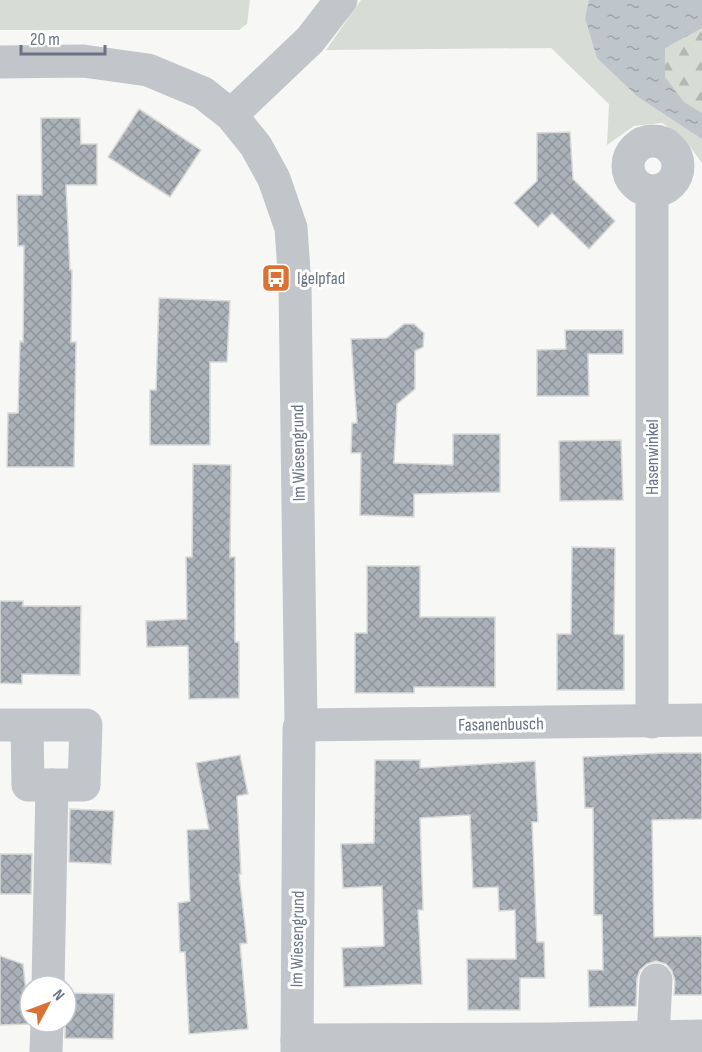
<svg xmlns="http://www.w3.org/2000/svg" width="702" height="1052" viewBox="0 0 702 1052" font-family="'Sofia Sans Condensed',sans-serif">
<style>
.green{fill:#d7ddd5}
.forest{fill:url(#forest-firs)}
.water{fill:url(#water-ripples)}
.building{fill:url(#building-cross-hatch);stroke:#d9dad8;stroke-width:1.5}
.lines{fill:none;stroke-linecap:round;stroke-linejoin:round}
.minor{stroke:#c2c5c9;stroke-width:33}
.labels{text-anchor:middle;stroke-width:6;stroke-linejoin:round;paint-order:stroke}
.poi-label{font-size:18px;fill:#687485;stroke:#fff;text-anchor:start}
.street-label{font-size:18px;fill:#687485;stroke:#fff}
</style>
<defs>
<pattern id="forest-firs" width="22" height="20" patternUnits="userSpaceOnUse" patternTransform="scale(1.5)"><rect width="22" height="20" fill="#d7ddd5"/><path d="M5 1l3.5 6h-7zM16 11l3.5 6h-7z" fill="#b2b8b2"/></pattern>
<pattern id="water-ripples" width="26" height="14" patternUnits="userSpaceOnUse" patternTransform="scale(1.5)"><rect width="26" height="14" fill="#bec5cb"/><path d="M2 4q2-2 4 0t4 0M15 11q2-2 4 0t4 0" fill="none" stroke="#9ea5aa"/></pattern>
<pattern id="building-cross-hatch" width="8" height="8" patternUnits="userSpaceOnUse" patternTransform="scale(1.5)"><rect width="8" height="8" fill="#aab1b8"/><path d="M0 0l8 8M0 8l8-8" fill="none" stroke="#8e959b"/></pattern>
</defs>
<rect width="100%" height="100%" fill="#f7f8f5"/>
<g class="green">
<polygon points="0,0 250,0 247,24 239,30 0,30"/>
<polygon points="361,0 702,0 702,163 682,136 662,123 634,126 607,145 609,104 551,48 326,50"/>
</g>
<polygon class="forest" points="702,28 702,113 684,102 665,77 665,48"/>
<polygon class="water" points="589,0 702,0 702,28 665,48 665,77 684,102 702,113 702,139 638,97 597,58 585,18"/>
<g class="building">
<polygon points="139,109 201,150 170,197 108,157"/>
<polygon points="41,118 80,118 81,144 97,144 97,185 66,185 70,270 72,270 71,342 76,342 74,467 7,467 8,413 18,413 20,341 23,342 24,246 18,246 17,195 42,195"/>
<polygon points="570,132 573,179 615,221 589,249 552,213 538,227 514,203 537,181 537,133"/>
<polygon points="159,298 230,301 227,362 210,362 210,445 150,445 150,390 156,390"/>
<polygon points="404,324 414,324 424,333 423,347 415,351 415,389 397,404 394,463 453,465 453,434 500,434 500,492 414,494 414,517 360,515 361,453 351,453 352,423 357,423 351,339 387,338"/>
<polygon points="565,330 623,330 623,354 588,354 589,396 537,396 537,350 566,349"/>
<polygon points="621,440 623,500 560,501 559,441"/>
<polygon points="193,464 231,465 230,557 235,557 235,642 239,642 239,698 189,699 188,646 147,647 146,621 187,619 186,557 192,557"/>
<polygon points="572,547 615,548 614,634 624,635 624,690 557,690 557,634 571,634"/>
<polygon points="367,566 420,566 420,617 495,617 495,687 414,687 414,693 355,693 355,633 367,633"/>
<polygon points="0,601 23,601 23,606 81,606 80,675 22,674 22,684 0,683"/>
<polygon points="664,753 702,753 702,819 652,820 654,937 702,936 702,995 674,995 675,981 672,971 666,964 656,961 647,964 640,970 637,979 636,1006 589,1007 588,970 603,970 602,915 594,915 593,808 585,808 583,757"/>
<polygon points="240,755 248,794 237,796 241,874 239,874 247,943 240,944 248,1029 189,1034 185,952 180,952 178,903 190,901 187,830 209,829 196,763"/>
<polygon points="375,760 420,760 420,768 535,761 538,822 532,822 537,942 544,942 545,978 520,978 520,1010 468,1010 467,959 516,959 515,910 499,911 498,887 473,888 470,815 420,818 423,910 418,910 422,984 344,987 342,948 384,946 382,886 343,888 341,844 374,843"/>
<polygon points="70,809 114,811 111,864 69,862"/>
<polygon points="0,854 32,854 31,894 0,894"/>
<polygon points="0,956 23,964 26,992 30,992 28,1024 0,1025"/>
<polygon points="66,993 114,994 113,1039 65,1038"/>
</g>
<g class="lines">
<g class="minor">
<polyline points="0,62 83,61 148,70 203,93 231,115 256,146 274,179 291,228 295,285 301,725 299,728 297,1052"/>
<polyline points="231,115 310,40 341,0"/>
<circle cx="653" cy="166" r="25"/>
<polyline points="652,192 652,722"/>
<polyline points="0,725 86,725 84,785 28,785 27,725"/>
<polyline points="301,725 702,720"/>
<polyline points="48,986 52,785"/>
<polyline points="653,1037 656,980"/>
<polyline points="297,1040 551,1039 702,1036"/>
<polyline points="46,1052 47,1022"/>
</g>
</g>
<defs>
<g id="bus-square" transform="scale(1.5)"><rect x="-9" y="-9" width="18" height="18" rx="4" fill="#db7132" stroke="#fff"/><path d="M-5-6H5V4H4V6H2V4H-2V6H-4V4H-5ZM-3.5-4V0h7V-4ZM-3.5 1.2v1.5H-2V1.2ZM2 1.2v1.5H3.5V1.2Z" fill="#fff"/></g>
</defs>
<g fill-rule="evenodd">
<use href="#bus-square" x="276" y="278"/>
</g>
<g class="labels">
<g class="poi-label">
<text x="297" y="284">Igelpfad</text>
</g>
<g class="street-label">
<text transform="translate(298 453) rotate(-91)" y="6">Im Wiesengrund</text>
<text transform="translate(652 457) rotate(-90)" y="6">Hasenwinkel</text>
<text transform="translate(501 724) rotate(-1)" y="6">Fasanenbusch</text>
<text transform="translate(297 939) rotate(-89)" y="6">Im Wiesengrund</text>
</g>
</g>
<g transform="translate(48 1004) rotate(49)"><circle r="28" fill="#ffffff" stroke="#c3c7ce" stroke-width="1.5"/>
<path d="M0-4.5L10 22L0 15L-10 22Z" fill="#db7132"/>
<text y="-9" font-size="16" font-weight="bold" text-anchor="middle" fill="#687485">N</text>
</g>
<path d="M21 45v9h84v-9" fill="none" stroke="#687485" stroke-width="3"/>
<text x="30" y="45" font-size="18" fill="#687485" stroke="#ffffff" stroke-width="4.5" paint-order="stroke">20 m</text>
</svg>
